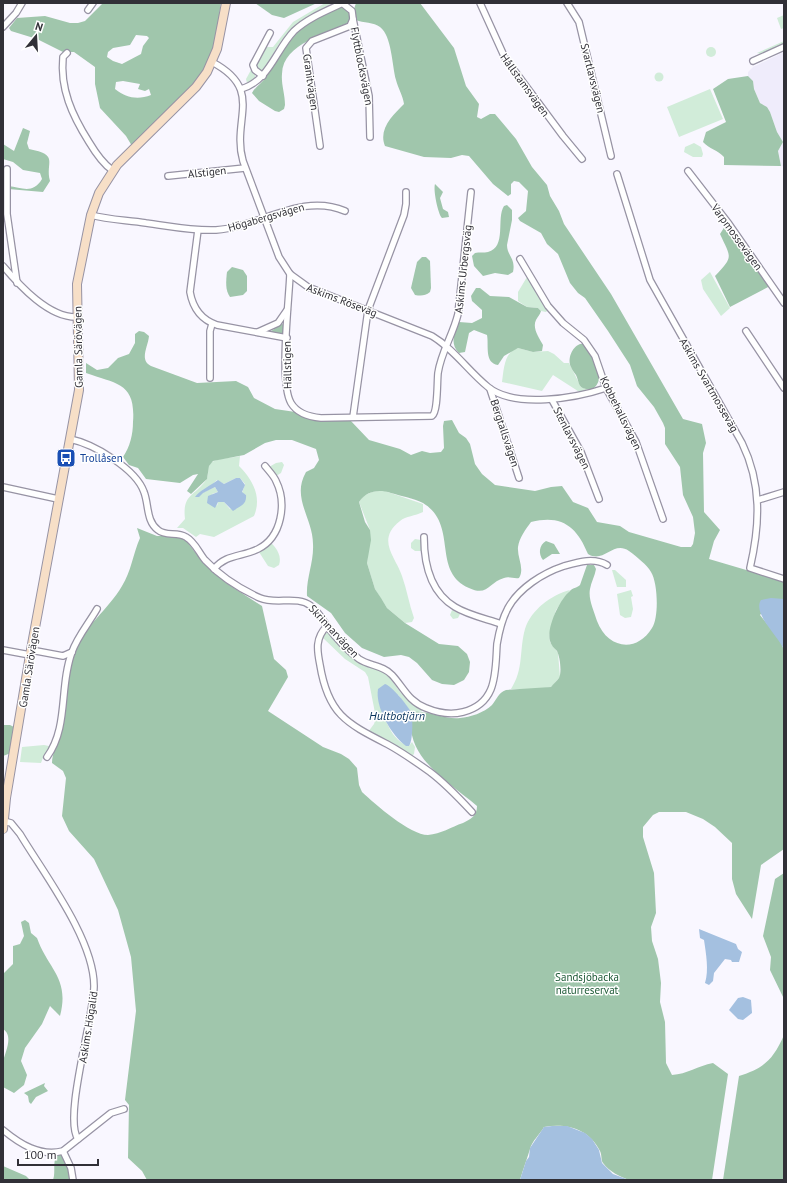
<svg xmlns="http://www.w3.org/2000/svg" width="787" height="1183" viewBox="0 0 787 1183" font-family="'PT Sans',sans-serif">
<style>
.built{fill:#efecfb}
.green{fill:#d1ecd9;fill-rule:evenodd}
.forest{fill:#a0c6ac;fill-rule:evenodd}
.water{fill:#a4c0e0}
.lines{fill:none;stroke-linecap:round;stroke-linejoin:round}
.street-casing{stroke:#9793a4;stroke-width:8}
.secondary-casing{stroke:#9793a4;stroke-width:10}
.street{stroke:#fff;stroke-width:5.5}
.secondary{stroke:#f7dfc7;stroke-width:8}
.labels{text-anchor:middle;stroke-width:3;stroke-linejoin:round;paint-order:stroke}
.street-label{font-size:11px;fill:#313037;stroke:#fff}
.transit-label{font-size:11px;fill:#164399;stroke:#fff;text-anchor:start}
.park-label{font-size:11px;fill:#1d5936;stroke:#fff}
.water-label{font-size:12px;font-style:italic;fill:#09345c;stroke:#fff}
</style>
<rect width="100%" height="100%" fill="#f9f7ff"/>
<polygon class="built" points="784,52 784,167 781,166 778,151 783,142 777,132 770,112 767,107 760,103 754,89 753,81 748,76 748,72 753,67"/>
<g class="green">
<path d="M325 3H333C312 13 293 24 279 44 274 52 269 62 263 70H258L256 66 265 47H273L293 22Z"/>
<polygon points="784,15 784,28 781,29 777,18"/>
<polygon points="784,41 783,44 761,54 757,53"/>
<circle cx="711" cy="52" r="5"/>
<polygon points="251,70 255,73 255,78 247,83 246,79"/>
<circle cx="659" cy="77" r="4.5"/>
<polygon points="710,89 723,119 679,137 667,107"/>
<polygon points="694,143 701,147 703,154 702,157 693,157 684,152 685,147"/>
<polygon points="710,272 730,308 721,316 703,289 701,280"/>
<polygon points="527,277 548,310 546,312 541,311 538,308 527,307 518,301 518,292"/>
<path d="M518 348 533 352 548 351 554 354 564 363H569L581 387 588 390 581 393 553 375 542 391 502 382C504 369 504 352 518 348Z"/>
<path d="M240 456 239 466C253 480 262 497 254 516L214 537 200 534 196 537 183 528H177L185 519C182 494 195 496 206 480 210 474 206 466 212 462 218 458 232 458 240 456ZM236 478H240L245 484 242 493 246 495 230 509 224 502H218L217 506 212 494 218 492 215 487 200 494 203 490 209 488 217 480 224 484Z"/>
<polygon points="282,462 284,465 281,473 276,476 269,467 276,463"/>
<path d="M382 490 423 504V512C415 516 406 516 400 521 376 540 395 556 402 576 407 590 409 604 414 618L412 622 405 623 387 608 375 589 367 563 370 530 359 502C365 493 371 492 382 490Z"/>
<polygon points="415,539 421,540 421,551 415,551 411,548 411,543"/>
<path d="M271 543C277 548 282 557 279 565L274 568 268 566 259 552Z"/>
<polygon points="612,570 615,570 626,580 626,587 617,587"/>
<path d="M570 590 556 610 549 635 550 642 558 653 560 677 551 687 540 689H511C524 669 519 651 525 629 531 610 551 595 570 590Z"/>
<polygon points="631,590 633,596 631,597 633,609 631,617 625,618 620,615 617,594"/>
<polygon points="452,610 460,614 458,618 453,619 450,615"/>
<path d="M325 633H328L357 661 386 673 401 693 423 711 412 713 398 695 379 703C385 718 391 741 409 746L412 742 415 747 414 754 412 756 368 732 374 724 376 718 368 677 365 672 345 659 322 637Z"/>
<polygon points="44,745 49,746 50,748 44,755 41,763 20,762 22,747"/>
</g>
<g class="forest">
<path d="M103 3H221C218 16 220 30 216 42 203 86 162 113 132 146L126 136 100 108 95 84V67L74 52H63L37 39 11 31 9 28 17 18 45 16 70 23H78L85 21ZM136 35 147 36 149 38 143 46 141 54 122 64 113 61 107 57 108 52 113 48 130 45ZM123 81 140 84 138 89 145 91 149 89 151 95C138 100 126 98 115 89L116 82Z"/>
<polygon points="255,3 317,3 284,18 272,15"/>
<path d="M356 3H420L454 48 466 86 479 104 477 117 481 119 490 114H495L516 139 532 167 547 185 550 196 559 211 564 224 611 294 683 419 702 424 706 443 703 453 704 512 720 530 714 541 709 559 784 581V599H774L760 615 780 640 784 650V849L761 865 752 919 736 894 732 879V843L715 827 703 819 686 812H659L653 815 643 827V837L654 873 656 913 651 927 652 941 658 959 661 983 660 1002 665 1022 666 1063 672 1075C687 1074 698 1066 713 1063L728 1074 712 1180H629C619 1176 610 1172 603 1163 601 1161 602 1155 600 1151 589 1129 567 1123 544 1127 540 1134 532 1141 530 1149 527 1159 523 1169 520 1180H147L142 1171 128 1158 129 1105 125 1100 136 1011 131 957 118 910 94 859 69 831 62 816 66 778 63 771 52 763C52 753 58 743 60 734 66 707 64 678 74 653 84 626 108 610 122 586 131 572 133 554 140 538L137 528 157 536H174L185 539 198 556 226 583 262 606 274 659 286 670 288 677 268 711 323 747 341 754 349 759 357 768 359 785 362 792C375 804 410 835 428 835 441 834 451 827 463 823 471 819 477 816 477 806 448 781 403 757 412 713 422 708 444 720 460 718 470 717 484 713 492 705 497 699 498 693 506 690L551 687C553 684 557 681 559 678 562 672 560 657 557 651 554 648 551 645 550 641 546 628 560 599 570 591 572 588 577 588 580 585L587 565H594L596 569C595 576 591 582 590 589 588 599 594 611 597 621 607 648 636 654 652 628 659 618 658 583 651 572 647 565 637 557 629 551 613 540 604 564 588 554 577 527 562 514 531 522 526 529 519 538 518 547 517 558 525 568 519 578 514 579 509 576 504 578 489 582 488 597 469 588 431 571 459 525 423 503 413 498 401 496 391 493 378 489 367 491 359 502L365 522 370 530 371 540 367 563 375 589 381 598 387 608 405 623 439 644 458 646 467 654 470 662 469 672 464 680 454 685 442 684 432 680 417 663 409 657 401 655 384 657 362 648 345 633 331 613 307 596C306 578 314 562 313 544 313 518 291 498 306 472L314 468 319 460 316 449 292 440H276L265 443 244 455 213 461 209 466 207 479 191 494 187 491 198 474 193 475 180 483 146 479 138 468 129 465 123 457C130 447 133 434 133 422 136 383 117 384 86 373V363L97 370 108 368 118 358 129 354 135 343V334L139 331 144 332 149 336C148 347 139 360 151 366L197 383 236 381 248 387 254 398 275 409 350 420 369 440 400 449 411 455 422 451 430 453 441 452 444 448 443 426 444 421 452 420 459 433 466 438 470 444 475 464 482 474 495 485 535 491 551 487 562 486 573 502 588 508 597 522 620 526 629 532 681 547H691L693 544 695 533 693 517 683 495 680 467 665 444V428L663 423 654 407 637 386 630 365 608 331 585 298 578 293 570 283 558 254 547 244 541 233 520 221 518 218 526 211 528 191 519 182 514 181 511 184V194L508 196 493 184 469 156 462 155 451 158 424 157 385 146C378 129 393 115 404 104 403 96 398 88 396 80 392 66 392 36 380 27 374 22 363 23 356 20L354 9Z"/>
<path d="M345 7C350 12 352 17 348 23 328 35 283 42 282 74 281 84 285 94 285 105L284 109 279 112 275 111 259 101 252 93C255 87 262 83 266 77 287 48 290 31 325 14 331 11 337 7 345 7Z"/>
<path d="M748 76 753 81 754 89 760 103 767 107 770 112 777 132 783 142 778 151 781 166 724 165V157C718 150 709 149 703 142L706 132 726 122 713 89 728 79Z"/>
<path d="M23 128 30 131 27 143 29 149C60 155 45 162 50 181L43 192 8 189V186C23 188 33 194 42 179L40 173 23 170 13 162 3 159V144L14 151Z"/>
<path d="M435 184 443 192 440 198 443 209 448 212 449 217 442 218C438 214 433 190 435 184Z"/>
<path d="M507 205 512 210V220L507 245C507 256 516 258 513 272L508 275 495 273 483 276 474 266 472 256 475 253C479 252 484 253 488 252 507 247 496 218 504 206Z"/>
<path d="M727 223 770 286 730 307 715 276C734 256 731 258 720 234Z"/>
<path d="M422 257H426L430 261 431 288 430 292C425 296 421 296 415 295L411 288 417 262Z"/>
<path d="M232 267 243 270 247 276V291L243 295 230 297C225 290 226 281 227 272Z"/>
<path d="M476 288H480L490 296 509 297 527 307 538 308 541 311C540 315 538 316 536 320 532 328 539 338 543 345L542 351 533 352 518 348 504 356 498 365C484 363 489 345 487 335L474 330 469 333 465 352 459 353C449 343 455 333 459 322L472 323 482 318V310L472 301 471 296Z"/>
<polygon points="282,324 285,325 284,335 268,333"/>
<path d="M580 344H584C591 354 607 375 595 387 593 389 589 390 586 389 578 388 579 381 576 375 574 372 572 370 571 367 567 359 572 347 580 344Z"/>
<path d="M546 541 554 544 560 554H552L543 560C538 554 539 545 546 541Z"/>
<polygon points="3,725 10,725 14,727 11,753 3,756"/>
<polygon points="784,873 784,999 770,970 771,957 763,936 775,879"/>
<path d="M25 920 29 923 31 933 37 938C48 969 70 978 60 1016L50 1006 42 1024 25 1048 21 1061 27 1075 24 1085 14 1093 3 1087C3 1079 2 1070 3 1062 5 1052 14 1036 3 1029V974L13 964V946L20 944 24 936 21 922Z"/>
<path d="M784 1035V1180H723L739 1076C764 1068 773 1060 784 1035Z"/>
<polygon points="45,1083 44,1086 48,1091 36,1097 31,1104 29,1102 28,1096 24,1093"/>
<path d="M57 1155H62L69 1168V1180H53C56 1171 52 1163 57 1155Z"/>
<polygon points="3,1166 26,1176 30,1180 3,1180"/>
</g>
<g class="water">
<path d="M236 478H240L245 485 242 492 246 495C247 505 240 506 233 511L224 502H218L215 508 207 503 208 496 218 492 215 487 203 493 199 497H195C199 491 211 485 218 480L224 484Z"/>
<path d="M771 598 784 599V650C779 636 752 614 761 600Z"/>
<path d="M385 684C392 686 407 705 411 712 413 716 413 741 409 746H406C391 735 375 707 378 689Z"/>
<path d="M699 929 736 944 738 949 742 952 739 962H732L731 960 725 959 714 973 713 981 709 985 705 983C709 970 706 954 704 940L700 938Z"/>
<polygon points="743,997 751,1000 752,1013 743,1020 738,1019 729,1010 738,998"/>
<polygon points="552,1126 567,1126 585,1133 592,1139 599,1150 602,1163 613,1174 629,1180 520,1180 526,1161 529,1157 530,1148 544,1127"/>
</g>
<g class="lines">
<g class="street-casing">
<g id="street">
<polyline points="480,3 505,58 563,136 582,159"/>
<polyline points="567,3 579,22 611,156"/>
<polyline points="88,10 93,3"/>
<polyline points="353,19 369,96 370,137"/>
<polyline points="3,27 16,13 22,3"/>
<path d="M67 53 63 57C60 89 72 115 89 142 95 152 102 163 112 170"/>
<polyline points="753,61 784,47"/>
<path d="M212 62C265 90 231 119 243 161L279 257 290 274 308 287 432 336C454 349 468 371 488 387 515 409 576 398 606 388"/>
<polyline points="263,76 255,70 253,65 270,33"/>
<path d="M241 89C269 81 275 51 294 31 308 18 326 11 343 3"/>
<polyline points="320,146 306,48 312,41 350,26 353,19 352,11 342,3"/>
<polyline points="7,169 7,214 17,283"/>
<polyline points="688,171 729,224 784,303"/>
<path d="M617 174 650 280 742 443C762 484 760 525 750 568L784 579"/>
<polyline points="168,176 245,168"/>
<path d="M91 215C109 220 128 220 146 223 169 226 192 231 216 230 260 227 301 192 345 211"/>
<path d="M198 230 190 292C193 309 202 320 217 325L287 338"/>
<polyline points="520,259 548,306 563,323 584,340 595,356 606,388 636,442 663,519"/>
<path d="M3 266C20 286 49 318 77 317"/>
<path d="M290 274C289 301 279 383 291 403 297 413 310 417 321 418L432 416C438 412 437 382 438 373 441 352 453 335 458 314L471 192"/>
<polyline points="746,331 784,388"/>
<polyline points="258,332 278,323 287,310"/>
<polyline points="210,378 210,331 212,324"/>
<polyline points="490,389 519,478"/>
<polyline points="552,400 581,452 599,499"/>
<polyline points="353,417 368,310 404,215 406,204 406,192"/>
<path d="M70 439C94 444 136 469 144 492 149 505 146 521 158 530 166 537 177 531 186 537 195 542 199 553 205 560 220 576 240 589 260 598 276 605 297 595 311 606 318 611 322 619 327 626 336 638 347 650 359 659 369 666 383 665 392 675 404 688 408 701 426 708 438 713 451 715 463 712 498 703 495 672 497 644 499 632 502 619 508 608 519 588 543 573 564 566 578 562 594 557 607 565"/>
<polyline points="3,487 58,499"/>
<polyline points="758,500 784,492"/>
<path d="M424 537C424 563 430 592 455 607 468 615 487 619 501 624"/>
<path d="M214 569C226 554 242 557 258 549 282 537 287 503 276 481 274 476 269 471 265 466"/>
<path d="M327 626C315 638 317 650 320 665 328 714 346 723 387 744 402 752 416 762 430 772 446 784 459 798 472 812"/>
<polyline points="3,650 30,655"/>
<polyline points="31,650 63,656 72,652"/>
<path d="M47 757C69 727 59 686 72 652 77 637 89 623 97 609"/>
<path d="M4 821 11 823 20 834C44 874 94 939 94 986 94 1017 63 1118 78 1139"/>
<path d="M3 1130C20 1144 40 1157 63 1151L111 1113 124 1109"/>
<polyline points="63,1151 71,1168 73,1180"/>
</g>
</g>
<g class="secondary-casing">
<polyline id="secondary" points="3,829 6,798 30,655 79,390 77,284 91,215 99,193 117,165 196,87 207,72 217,49 226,3"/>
</g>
<use href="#street" class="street"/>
<use href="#secondary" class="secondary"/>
</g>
<defs>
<g id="bus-square" transform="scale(1)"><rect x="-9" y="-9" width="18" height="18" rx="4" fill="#1a4fb4" stroke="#fff"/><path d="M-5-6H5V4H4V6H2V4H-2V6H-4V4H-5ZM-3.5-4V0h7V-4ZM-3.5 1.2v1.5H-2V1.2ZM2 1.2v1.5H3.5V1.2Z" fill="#fff"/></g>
</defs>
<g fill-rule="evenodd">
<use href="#bus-square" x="66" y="458"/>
</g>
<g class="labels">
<g class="street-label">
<text transform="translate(362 66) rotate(79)" y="4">Flyttblocksvägen</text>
<text transform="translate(593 78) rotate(76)" y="4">Svartlavsvägen</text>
<text transform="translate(311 82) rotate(82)" y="4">Granitvägen</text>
<text transform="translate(525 85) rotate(54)" y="4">Hållstamsvägen</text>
<text transform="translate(207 172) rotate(-6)" y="4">Alstigen</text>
<text transform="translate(266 217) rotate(-16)" y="4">Högabergsvägen</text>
<text transform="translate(737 237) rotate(54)" y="4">Varpmossevägen</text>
<text transform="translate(463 269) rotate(-84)" y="4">Askims Urbergsväg</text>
<text transform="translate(342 300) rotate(21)" y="4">Askims Röseväg</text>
<text transform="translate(78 347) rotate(-91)" y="4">Gamla Särövägen</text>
<text transform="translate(287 365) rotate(-91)" y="4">Hällstigen</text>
<text transform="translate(709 385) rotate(60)" y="4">Askims Svartmosseväg</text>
<text transform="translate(621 413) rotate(64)" y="4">Kobbehallsvägen</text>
<text transform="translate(505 433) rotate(72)" y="4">Bergtallsvägen</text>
<text transform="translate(572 438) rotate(63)" y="4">Stenlavsvägen</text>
<text transform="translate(334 631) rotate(47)" y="4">Skrinnarvägen</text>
<text transform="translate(29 667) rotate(-81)" y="4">Gamla Särövägen</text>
<text transform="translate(88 1027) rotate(-81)" y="4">Askims Högalid</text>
</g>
<g class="transit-label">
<text x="80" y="462">Trollåsen</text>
</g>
<g class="park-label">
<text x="587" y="981">Sandsjöbacka<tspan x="587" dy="13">naturreservat</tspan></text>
</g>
<g class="water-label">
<text x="397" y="720">Hultbotjärn</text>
</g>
</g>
<rect width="787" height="1183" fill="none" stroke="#313037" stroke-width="8"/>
<g transform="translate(36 36) rotate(18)" stroke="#ffffff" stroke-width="3" paint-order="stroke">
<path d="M0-3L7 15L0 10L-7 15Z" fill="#313037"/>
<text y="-6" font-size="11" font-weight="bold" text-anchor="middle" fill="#313037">N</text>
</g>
<path d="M18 1159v6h80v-6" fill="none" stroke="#313037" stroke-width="2"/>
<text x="24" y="1159" font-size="12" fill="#313037" stroke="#ffffff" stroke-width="3" paint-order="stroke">100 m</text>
</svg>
